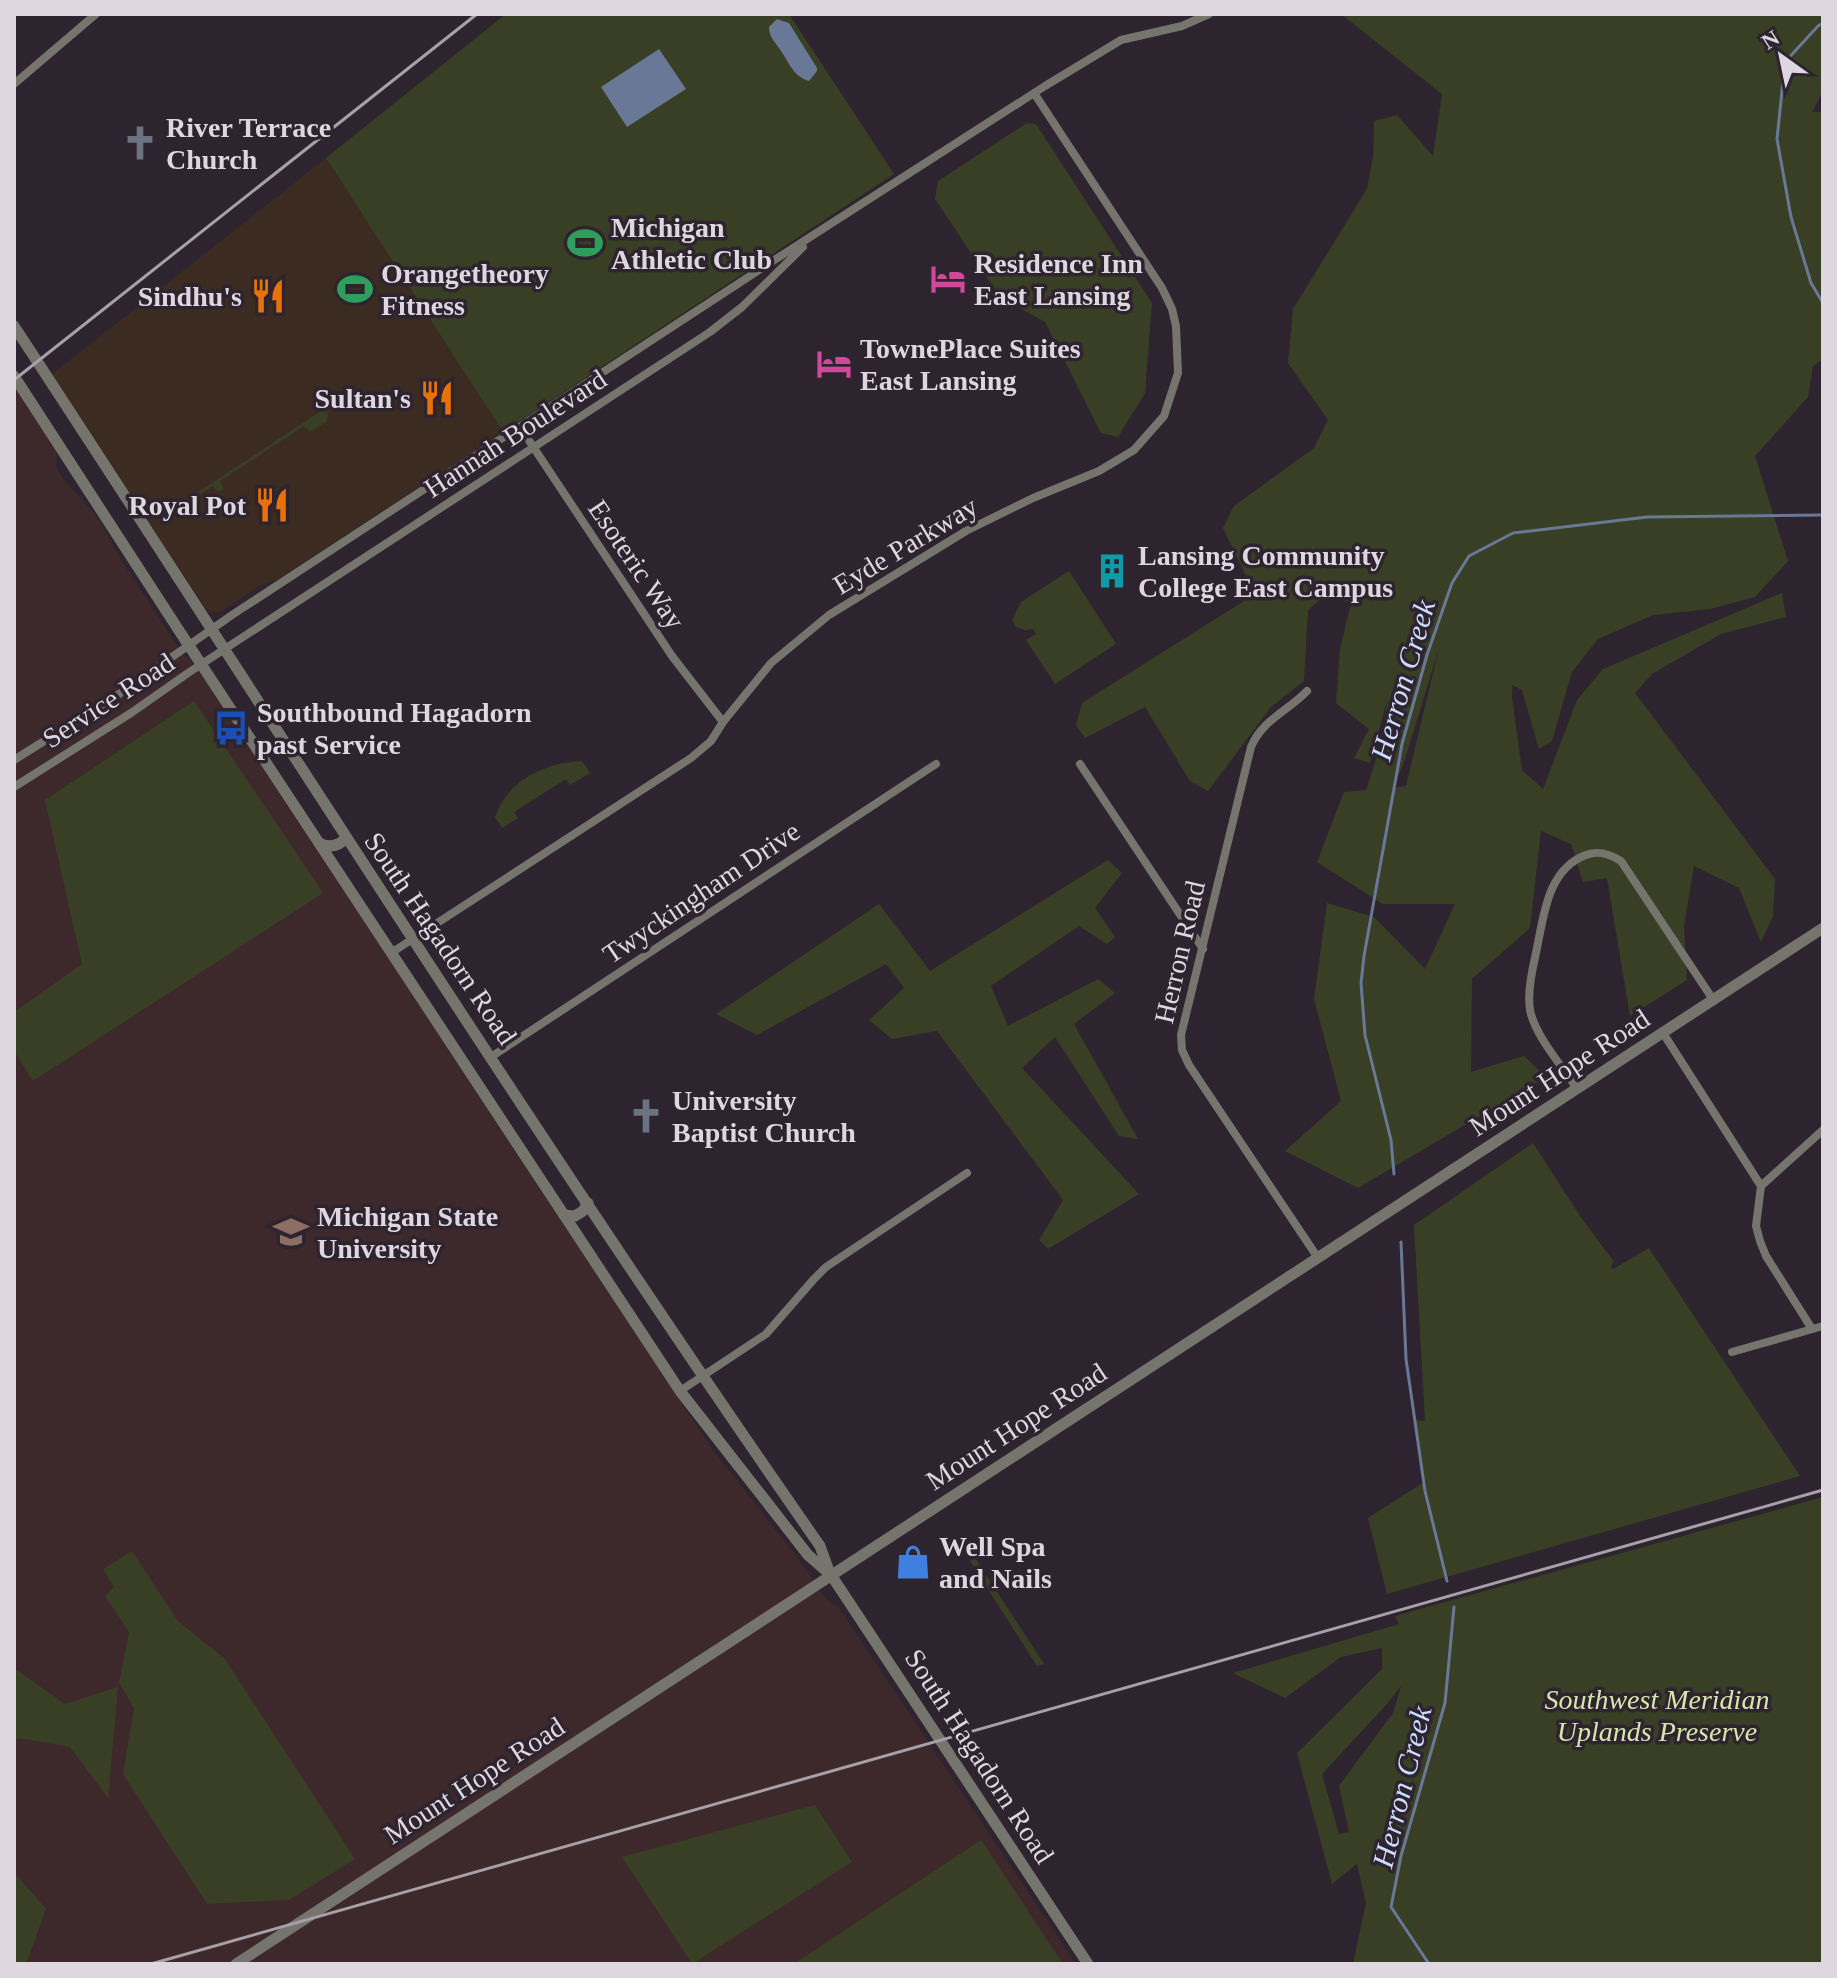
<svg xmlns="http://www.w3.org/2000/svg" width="1837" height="1978" viewBox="0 0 1837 1978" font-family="'Times New Roman',serif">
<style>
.commercial{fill:#3c2b21}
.education{fill:#3d292b}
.green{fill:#393f24;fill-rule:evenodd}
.water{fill:#687896}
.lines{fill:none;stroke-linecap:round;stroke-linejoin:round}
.stream{stroke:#687896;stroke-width:3}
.minor{stroke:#75756d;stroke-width:8}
.tertiary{stroke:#75756d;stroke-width:11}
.rail{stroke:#a8a0a9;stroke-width:3}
.labels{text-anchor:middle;stroke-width:7;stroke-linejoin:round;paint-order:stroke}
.poi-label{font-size:28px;font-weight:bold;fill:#ded7df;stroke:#2e242f;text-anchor:start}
.street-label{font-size:28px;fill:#ded7df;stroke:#2e242f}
.park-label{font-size:28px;font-style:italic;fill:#d6e6aa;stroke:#2e242f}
.water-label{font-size:30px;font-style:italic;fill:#ccdefe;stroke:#2e242f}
</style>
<rect width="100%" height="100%" fill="#2e242f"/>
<polygon class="commercial" points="326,158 503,432 280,578 260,586 220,612 213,612 206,609 52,374"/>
<polygon class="education" points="14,386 57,451 56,467 61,476 99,519 122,561 183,655 188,657 204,679 712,1449 797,1557 827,1600 839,1608 1076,1964 14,1964"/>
<g class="green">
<polygon points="506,14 789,14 894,174 503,432 326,158"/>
<path d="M1341 14H1823V91L1812 112H1823V359L1813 366 1808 397 1755 456 1788 561 1755 597 1710 609 1653 615 1598 639 1572 672 1552 741 1539 749 1522 690 1512 685V698L1522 770 1543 789 1577 700 1603 669 1782 593 1786 617 1721 634 1652 674 1635 693 1775 879 1773 916 1761 942 1739 888 1694 866 1684 926 1687 980 1630 1016 1607 878 1583 882 1571 844 1541 831 1530 928 1472 979 1471 1072 1524 1056 1546 1077 1358 1188 1285 1151 1341 1101 1314 999 1327 903 1374 917 1425 969 1455 904H1383L1317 862 1344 792 1366 790 1383 738 1387 701 1370 763 1354 758 1369 729 1336 703 1340 649 1351 603 1326 595 1308 610 1304 681 1271 707 1208 791 1190 781 1145 707 1085 738 1076 725 1082 703 1244 601 1248 580 1223 528 1234 506 1314 448 1328 420 1288 363 1293 309 1367 189 1373 157 1374 121 1397 115 1433 156 1442 94ZM1439 648 1406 786 1394 788 1407 753Z"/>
<polygon points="1027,123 1036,124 1152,303 1145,393 1118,437 1101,433 1045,322 1000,297 935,199 938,181"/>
<polygon points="324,409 327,409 328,416 326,422 310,432 304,426 220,481 224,489 218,492 213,486 190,501 194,508 189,511 183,502"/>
<polygon points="1069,571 1116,644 1055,684 1026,640 1036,634 1033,629 1025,630 1016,627 1012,620 1021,602"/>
<polygon points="194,701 323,893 33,1081 14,1051 14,1012 82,964 45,800"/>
<path d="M582 761 590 773 570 785 566 779 514 812 518 818 502 828 495 817C508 780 544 763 582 761Z"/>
<polygon points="1108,860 1122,873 1095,908 1115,937 1107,944 1079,926 991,986 1008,1026 1098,979 1115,993 1074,1024 1138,1139 1119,1136 1055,1037 1022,1068 1139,1194 1048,1249 1039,1240 1063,1200 937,1031 892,1039 869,1020 904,988 886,964 757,1035 716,1014 879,904 930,971"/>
<polygon points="1533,1143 1580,1216 1614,1262 1611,1266 1613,1269 1649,1248 1800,1476 1387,1594 1368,1518 1424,1482 1415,1420 1425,1421 1414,1225"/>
<path d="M1823 1497V1964H1353L1366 1903 1357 1864 1332 1884 1297 1753 1382 1669V1648L1341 1657 1285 1698 1233 1673 1399 1624 1395 1616ZM1401 1686 1393 1713 1339 1786 1349 1832 1339 1834 1322 1774 1387 1704Z"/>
<polygon points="132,1551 178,1621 225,1659 355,1859 289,1900 207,1904 123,1774 134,1708 119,1683 129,1632 105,1596 114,1587 103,1569"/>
<polygon points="975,1558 1044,1664 1037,1666 970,1561"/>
<polygon points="14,1668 65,1704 118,1687 108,1798 70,1747 18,1738 14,1741"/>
<polygon points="815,1805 852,1862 692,1964 622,1857"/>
<polygon points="981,1840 1063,1964 794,1964"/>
<polygon points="14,1872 46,1909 26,1964 14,1964"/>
</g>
<g class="water">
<path d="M777 19 789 23 817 68V71L809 81C793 76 790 64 781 51 775 42 769 37 769 27Z"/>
<polygon points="659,49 686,89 627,127 601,87"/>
</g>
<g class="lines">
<g class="stream">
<polyline points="1823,23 1818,26 1785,62 1777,139 1791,217 1811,283 1823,303"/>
<polyline points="1394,1174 1391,1140 1365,1035 1361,983 1364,956 1402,744 1427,655 1452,583 1469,556 1513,533 1647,517 1823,515"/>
<polyline points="1401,1242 1406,1359 1425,1491 1447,1581"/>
<polyline points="1429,1964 1391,1907 1401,1856 1445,1703 1454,1607"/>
</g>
<g class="minor">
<polyline points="14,84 96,14"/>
<polyline points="520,427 672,656 723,722"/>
<path d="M1307 691C1288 711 1262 720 1251 747L1181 1035 1182 1050 1189 1065 1318 1258"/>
<polyline points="14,760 119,694 232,615 762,268 1045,86 1121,40 1182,26 1209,14"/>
<polyline points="1080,764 1203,949"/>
<polyline points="14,787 131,713 188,673 710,332 742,307 803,247"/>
<polyline points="391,953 691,758 711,741 723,722 771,663 829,615 966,531 1033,498 1099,471 1134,450 1164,416 1178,373 1176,326 1172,309 1162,288 1034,93"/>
<polyline points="1663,1033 1761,1186 1756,1226 1760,1241 1766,1256 1812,1329"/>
<polyline points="491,1057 936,764"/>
<path d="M1577 1089C1563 1067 1535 1036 1530 1010 1527 991 1533 967 1537 948 1544 914 1548 869 1586 855 1599 850 1610 854 1621 861L1714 1001"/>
<polyline points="1761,1186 1823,1130"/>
<polyline points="1732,1352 1823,1326"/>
<polyline points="680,1391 766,1334 814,1279 826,1267 967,1173"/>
</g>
<g class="tertiary">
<path d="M14 326C281 733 541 1146 820 1546L829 1571"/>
<polyline points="14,376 178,629 680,1391 808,1555 831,1575 841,1590 1088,1964"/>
<path d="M319 843C329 848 338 847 346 838"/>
<polyline points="564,1215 575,1216 583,1211 588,1203"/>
<polyline points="236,1964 1823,928"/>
</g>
<g class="rail">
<polyline points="14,380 477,14"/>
<polyline points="151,1964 1823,1490"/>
</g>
</g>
<defs>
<g id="church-bare" transform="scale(2.76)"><path d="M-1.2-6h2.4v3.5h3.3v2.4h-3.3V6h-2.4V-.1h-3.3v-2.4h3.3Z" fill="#6b7280" stroke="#2e242f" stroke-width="2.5" paint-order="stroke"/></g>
<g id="stadium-bare" transform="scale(2.76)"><path d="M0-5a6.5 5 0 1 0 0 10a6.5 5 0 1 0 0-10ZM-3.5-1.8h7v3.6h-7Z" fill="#2e9e5b" stroke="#2e242f" stroke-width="2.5" paint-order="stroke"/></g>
<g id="hotel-bare" transform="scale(2.76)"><path d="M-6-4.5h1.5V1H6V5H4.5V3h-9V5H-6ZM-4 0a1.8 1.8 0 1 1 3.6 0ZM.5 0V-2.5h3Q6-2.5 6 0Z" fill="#d1479c" stroke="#2e242f" stroke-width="2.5" paint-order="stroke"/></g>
<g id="restaurant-bare" transform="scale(2.76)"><path d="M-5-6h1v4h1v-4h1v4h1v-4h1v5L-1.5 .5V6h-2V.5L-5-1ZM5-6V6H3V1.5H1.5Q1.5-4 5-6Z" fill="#e8710a" stroke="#2e242f" stroke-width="2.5" paint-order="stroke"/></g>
<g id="building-bare" transform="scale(2.76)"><path d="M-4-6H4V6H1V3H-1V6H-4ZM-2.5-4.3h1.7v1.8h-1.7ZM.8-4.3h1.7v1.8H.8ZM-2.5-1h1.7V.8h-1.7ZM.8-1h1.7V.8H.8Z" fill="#0f9aa8" stroke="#2e242f" stroke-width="2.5" paint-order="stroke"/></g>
<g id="bus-bare" transform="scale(2.76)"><path d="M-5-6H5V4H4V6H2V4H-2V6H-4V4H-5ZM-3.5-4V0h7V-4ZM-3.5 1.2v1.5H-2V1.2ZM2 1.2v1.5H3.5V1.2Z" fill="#1a4fb4" stroke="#2e242f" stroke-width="2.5" paint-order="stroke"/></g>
<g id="university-bare" transform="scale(2.76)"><path d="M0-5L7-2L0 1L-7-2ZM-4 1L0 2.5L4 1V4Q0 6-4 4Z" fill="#8d6e63" stroke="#2e242f" stroke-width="2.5" paint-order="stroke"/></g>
<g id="shop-bare" transform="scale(2.76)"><path d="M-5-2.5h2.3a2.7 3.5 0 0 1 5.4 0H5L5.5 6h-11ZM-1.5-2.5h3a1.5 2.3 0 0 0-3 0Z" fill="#3f7fe0" stroke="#2e242f" stroke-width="2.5" paint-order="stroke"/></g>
</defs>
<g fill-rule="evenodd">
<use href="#church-bare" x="140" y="143"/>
<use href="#stadium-bare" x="585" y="243"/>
<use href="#hotel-bare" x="948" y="279"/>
<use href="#stadium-bare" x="355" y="289"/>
<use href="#restaurant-bare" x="268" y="296"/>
<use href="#hotel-bare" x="834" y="364"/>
<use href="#restaurant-bare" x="437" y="398"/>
<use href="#restaurant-bare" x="272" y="505"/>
<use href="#building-bare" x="1112" y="571"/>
<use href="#bus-bare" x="231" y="728"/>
<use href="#church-bare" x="646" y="1116"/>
<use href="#university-bare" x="291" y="1232"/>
<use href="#shop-bare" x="913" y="1562"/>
</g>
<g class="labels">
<g class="poi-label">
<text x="166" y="137">River Terrace<tspan x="166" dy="32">Church</tspan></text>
<text x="611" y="237">Michigan<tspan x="611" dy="32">Athletic Club</tspan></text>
<text x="974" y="273">Residence Inn<tspan x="974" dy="32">East Lansing</tspan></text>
<text x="381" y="283">Orangetheory<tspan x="381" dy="32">Fitness</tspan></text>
<text x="242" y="306" text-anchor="end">Sindhu's</text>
<text x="860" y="358">TownePlace Suites<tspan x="860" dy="32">East Lansing</tspan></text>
<text x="411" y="408" text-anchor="end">Sultan's</text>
<text x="246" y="515" text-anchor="end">Royal Pot</text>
<text x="1138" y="565">Lansing Community<tspan x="1138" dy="32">College East Campus</tspan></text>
<text x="257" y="722">Southbound Hagadorn<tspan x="257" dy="32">past Service</tspan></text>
<text x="672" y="1110">University<tspan x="672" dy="32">Baptist Church</tspan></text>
<text x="317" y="1226">Michigan State<tspan x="317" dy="32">University</tspan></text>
<text x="939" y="1556">Well Spa<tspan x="939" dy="32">and Nails</tspan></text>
</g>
<g class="street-label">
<text transform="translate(515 433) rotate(-33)" y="10">Hannah Boulevard</text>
<text transform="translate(905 545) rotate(-31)" y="10">Eyde Parkway</text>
<text transform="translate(637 564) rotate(56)" y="10">Esoteric Way</text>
<text transform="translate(108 700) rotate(-33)" y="10">Service Road</text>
<text transform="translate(701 892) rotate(-34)" y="10">Twyckingham Drive</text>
<text transform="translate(441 938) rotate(56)" y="10">South Hagadorn Road</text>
<text transform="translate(1179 952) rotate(-77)" y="10">Herron Road</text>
<text transform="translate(1559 1072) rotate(-33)" y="10">Mount Hope Road</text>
<text transform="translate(1016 1426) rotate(-33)" y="10">Mount Hope Road</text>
<text transform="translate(980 1756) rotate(57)" y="10">South Hagadorn Road</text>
<text transform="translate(474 1780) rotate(-33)" y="10">Mount Hope Road</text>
</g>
<g class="park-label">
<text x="1657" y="1709">Southwest Meridian<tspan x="1657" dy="32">Uplands Preserve</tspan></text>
</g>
<g class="water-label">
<text transform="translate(1403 680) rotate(-74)" y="10">Herron Creek</text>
<text transform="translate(1402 1787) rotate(-76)" y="10">Herron Creek</text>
</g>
</g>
<rect width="1837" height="1978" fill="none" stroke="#ded7df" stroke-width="32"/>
<g transform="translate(1781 56) rotate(327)" stroke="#2e242f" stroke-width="6" paint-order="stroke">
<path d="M0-6L14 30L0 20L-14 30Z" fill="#ded7df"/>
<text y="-12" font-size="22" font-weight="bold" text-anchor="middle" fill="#ded7df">N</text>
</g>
</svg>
